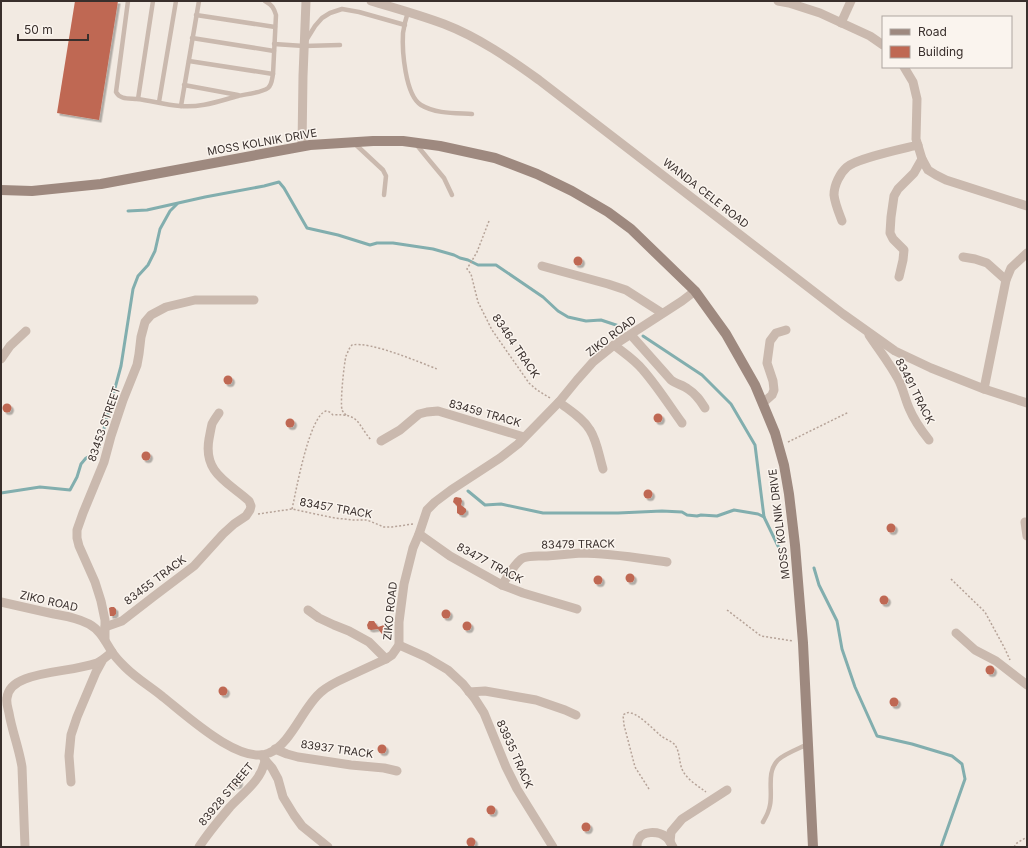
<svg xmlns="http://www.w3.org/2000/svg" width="1028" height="848" viewBox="0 0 1028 848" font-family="Inter,sans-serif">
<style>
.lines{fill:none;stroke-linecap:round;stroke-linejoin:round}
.stream{stroke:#82aeae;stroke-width:3}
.building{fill:#bf6853;filter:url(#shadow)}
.path{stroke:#b6a398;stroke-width:1.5;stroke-dasharray:2 2;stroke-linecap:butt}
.lane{stroke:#cab9ae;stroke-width:4.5}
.street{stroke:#cab9ae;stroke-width:9}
.secondary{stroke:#9e897f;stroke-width:10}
.labels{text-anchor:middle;stroke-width:3;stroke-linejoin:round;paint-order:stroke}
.street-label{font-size:11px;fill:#392f2c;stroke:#faf4ee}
</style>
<defs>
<filter id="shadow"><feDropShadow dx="2.5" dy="2.5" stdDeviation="0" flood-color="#0004"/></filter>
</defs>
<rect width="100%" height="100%" fill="#f2eae2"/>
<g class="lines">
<g class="stream">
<polyline points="128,211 147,210 205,197 264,186 279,182 284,188 307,228 338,235 370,245 377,243 393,243 433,249 454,255 460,258 468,260 478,265 496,265 543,297 558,311 568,317 586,321 601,320 625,328"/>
<polyline points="643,336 702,375 731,404 755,445 764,517 778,546 787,556"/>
<polyline points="468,491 485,505 501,504 543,513 618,513 662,511 682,512 687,515 697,516 701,515 717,516 734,510 758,514 764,517"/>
<polyline points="1,493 40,487 70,490 77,477 81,464 86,458 92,455 99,447 121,366 133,289 138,276 148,265 155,251 160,229 170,211 177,204"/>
<polyline points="814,568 819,585 837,621 842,649 855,687 877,736 912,744 952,756 962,764 965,779 941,847"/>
</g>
</g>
<g class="building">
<polygon points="75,1 118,1 99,120 57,113"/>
<circle cx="578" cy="261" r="4.5"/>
<circle cx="228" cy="380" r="4.5"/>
<circle cx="7" cy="408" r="4.5"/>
<circle cx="658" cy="418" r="4.5"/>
<circle cx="290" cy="423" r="4.5"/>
<circle cx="146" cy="456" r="4.5"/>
<circle cx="648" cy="494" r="4.5"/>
<polygon points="456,497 461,498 462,501 461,505 466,509 466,512 463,515 460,515 457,513 457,506 453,502 454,498"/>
<circle cx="891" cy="528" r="4.5"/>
<circle cx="630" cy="578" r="4.5"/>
<circle cx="598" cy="580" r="4.5"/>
<circle cx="884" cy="600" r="4.5"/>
<polygon points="111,607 114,607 116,609 116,614 114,616 110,616 109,608"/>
<circle cx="446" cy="614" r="4.5"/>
<polygon points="369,621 374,621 378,627 384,625 387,626 389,630 389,633 385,635 382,634 378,629 371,630 368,629 367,625"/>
<circle cx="467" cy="626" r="4.5"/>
<circle cx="990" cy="670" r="4.5"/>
<circle cx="223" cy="691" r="4.5"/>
<circle cx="894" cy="702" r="4.5"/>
<circle cx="382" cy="749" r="4.5"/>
<circle cx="236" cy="782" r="4.5"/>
<circle cx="491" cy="810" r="4.5"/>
<circle cx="586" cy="827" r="4.5"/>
<circle cx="471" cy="842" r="4.5"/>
</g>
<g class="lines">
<g class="path">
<polyline points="489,221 477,252 467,269 471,274 478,302 492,330 529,383 537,390 550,398"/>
<path d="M346 415C344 413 343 412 342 410 340 402 344 364 346 356 348 352 349 348 352 345 370 341 419 362 437 369"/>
<polyline points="788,442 849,412"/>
<path d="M292 509C296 492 309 416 326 411 329 411 331 413 333 415 360 413 357 424 371 440"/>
<polyline points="258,514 292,509 320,515 335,518 353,520 367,520 384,527 392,527 413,524"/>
<polyline points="951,579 985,612 1005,649 1010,660"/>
<polyline points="727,610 761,636 793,641"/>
<path d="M649 789 635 767 624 725 623 715C626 713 628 712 631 713 640 715 653 729 660 735 664 739 672 741 675 745 680 752 679 762 682 769 686 779 698 786 706 792"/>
<polyline points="1014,847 1017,843 1027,837"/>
</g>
<g class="lane">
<path d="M128 1 116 92C120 100 130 98 138 99 152 101 166 105 180 106 201 108 219 101 238 96 246 94 261 93 268 88 272 85 272 79 273 74L276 15C274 8 272 5 265 1"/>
<path d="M408 12C406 18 404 25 403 33 402 50 405 95 421 105 436 114 455 113 472 114"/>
<polyline points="196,15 275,27"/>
<polyline points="192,38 274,51"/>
<polyline points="307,39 315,26 322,18 330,13 342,9 359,12 405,25"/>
<polyline points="274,44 304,46 340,45"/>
<polyline points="189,61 273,74"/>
<polyline points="184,85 238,95"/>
<polyline points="138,99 153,1"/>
<polyline points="159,102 176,1"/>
<polyline points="181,106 199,1"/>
<polyline points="354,143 383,170 386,176 384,195"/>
<polyline points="416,144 429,160 444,178 452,195"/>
<path d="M763 822C766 817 769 811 770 805 773 791 766 772 778 760 784 754 800 748 808 744"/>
</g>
<g class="street">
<path d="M371 1C395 8 420 15 444 24 478 37 510 59 539 80L843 314 895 351 931 368 984 389 1027 403"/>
<polyline points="778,1 789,3 820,13 870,36 883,45"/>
<polyline points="841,23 851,1"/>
<polyline points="904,67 913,82 917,99 916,139 922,159 928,170 936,175 946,180 1027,206"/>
<polyline points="302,146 303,76 306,1"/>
<path d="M842 221C839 213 835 204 834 195 834 185 840 173 847 167 858 158 902 149 918 145"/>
<polyline points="963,257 975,259 987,263 1006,280"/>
<polyline points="542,266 608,284 626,290 662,313"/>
<polyline points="899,277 903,260 904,250 893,239 890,233 891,217 894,196 898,189 914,173 922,159"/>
<path d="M631 335 671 380C676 384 683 385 688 389 696 394 700 400 705 408"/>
<path d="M869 335C879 350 890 364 898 379 903 388 905 399 909 408 914 420 921 430 929 440"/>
<path d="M614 345C624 353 635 360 643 370 657 386 669 405 682 423"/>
<polyline points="1,359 10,346 26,331"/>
<polyline points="984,389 1006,280 1011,268 1027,253"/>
<path d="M559 402C569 410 583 418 590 430 597 441 599 456 603 469"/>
<polyline points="763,403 772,395 774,390 773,381 767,363 770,341 776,333 786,330"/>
<polyline points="381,441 400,430 419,414 427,412 438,411 524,437"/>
<polyline points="1025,522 1027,536"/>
<polyline points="419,534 450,556 502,585 523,593 577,609"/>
<path d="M502 585C507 578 515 562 523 558 529 555 539 556 547 556 558 555 569 554 581 553 610 553 638 558 667 562"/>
<path d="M1 602C19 606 36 610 54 614 66 616 78 618 89 624 100 630 105 641 112 652 115 657 121 663 125 667 137 679 151 687 163 697 185 714 240 766 269 753 291 744 303 707 321 692 329 685 338 681 347 677 360 671 373 665 386 659L392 655 399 645V622L404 584 413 548 419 534 427 510 435 502 451 490 500 458 518 444 559 402 577 380 593 362 614 345 682 301 695 291"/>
<polyline points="308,610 319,618 334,625 349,631 369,642 386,659"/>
<path d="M105 627 122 621 153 597 194 566 223 534 234 524 246 516 250 510 251 506 249 501C228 482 203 473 209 439 210 434 211 428 212 424 214 420 217 416 219 413"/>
<polyline points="956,633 975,650 996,661 1027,685"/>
<polyline points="105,640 105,620 101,601 95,582 79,546 77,538 77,530 83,513 104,462 111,436 123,400 137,365 139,354 141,337 145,322 151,315 166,307 195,300 254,300"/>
<polyline points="399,645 426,657 448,670 463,684 475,699 484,713 506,767 517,789 553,847"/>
<polyline points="469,692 485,691 536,700 565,710 576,715"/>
<polyline points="275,749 287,754 298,757 351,765 384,768 397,771"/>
<polyline points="265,760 272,768 278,779 283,797 294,815 302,826 328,847"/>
<polyline points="71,782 69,756 71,735 77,717 96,672 102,661"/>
<polyline points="670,842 671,832 682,819 727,790"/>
<path d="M25 847 22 767C19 748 12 731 9 713 8 708 6 703 7 698 8 688 17 682 25 679 48 670 74 671 97 663 103 660 107 656 112 652"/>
<path d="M199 847C208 833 219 820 230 807 243 793 262 780 265 760L262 755"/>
<path d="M637 847C637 846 637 842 638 841 641 830 659 831 666 837 669 839 671 844 673 847"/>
</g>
<polyline class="secondary" points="1,190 32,191 101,184 310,145 373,141 403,141 440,146 495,158 537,174 572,191 608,212 631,229 695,291 726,334 755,385 775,433 784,465 789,494 795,545 803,643 813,847"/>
</g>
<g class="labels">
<g class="street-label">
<text transform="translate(262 142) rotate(-10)" y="4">MOSS KOLNIK DRIVE</text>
<text transform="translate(706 193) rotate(38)" y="4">WANDA CELE ROAD</text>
<text transform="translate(611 336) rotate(-37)" y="4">ZIKO ROAD</text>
<text transform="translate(516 346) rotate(56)" y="4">83464 TRACK</text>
<text transform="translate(915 391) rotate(63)" y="4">83491 TRACK</text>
<text transform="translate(485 413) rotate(16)" y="4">83459 TRACK</text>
<text transform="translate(104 424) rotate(-71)" y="4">83453 STREET</text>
<text transform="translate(336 508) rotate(10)" y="4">83457 TRACK</text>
<text transform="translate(779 524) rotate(-97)" y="4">MOSS KOLNIK DRIVE</text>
<text transform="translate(578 544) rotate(-1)" y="4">83479 TRACK</text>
<text transform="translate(490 563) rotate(28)" y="4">83477 TRACK</text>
<text transform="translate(155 580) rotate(-37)" y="4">83455 TRACK</text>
<text transform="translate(49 601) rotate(13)" y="4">ZIKO ROAD</text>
<text transform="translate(390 611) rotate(-84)" y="4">ZIKO ROAD</text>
<text transform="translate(337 749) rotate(8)" y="4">83937 TRACK</text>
<text transform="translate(515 754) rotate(66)" y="4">83935 TRACK</text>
<text transform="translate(226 794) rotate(-50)" y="4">83928 STREET</text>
</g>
</g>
<rect width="1028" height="848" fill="none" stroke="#392f2c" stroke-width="4"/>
<rect x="882" y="16" width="130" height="52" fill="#faf4ee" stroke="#ada5a0"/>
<rect x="890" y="29" width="20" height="6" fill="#9e897f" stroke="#ada5a0"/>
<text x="918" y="36" font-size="12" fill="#392f2c">Road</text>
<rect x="890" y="46" width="20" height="12" fill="#bf6853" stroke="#ada5a0"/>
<text x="918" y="56" font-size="12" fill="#392f2c">Building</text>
<path d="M18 34v6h70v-6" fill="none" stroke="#392f2c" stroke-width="2"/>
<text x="24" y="34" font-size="12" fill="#392f2c" stroke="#faf4ee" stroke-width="3" paint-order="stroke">50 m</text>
</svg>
